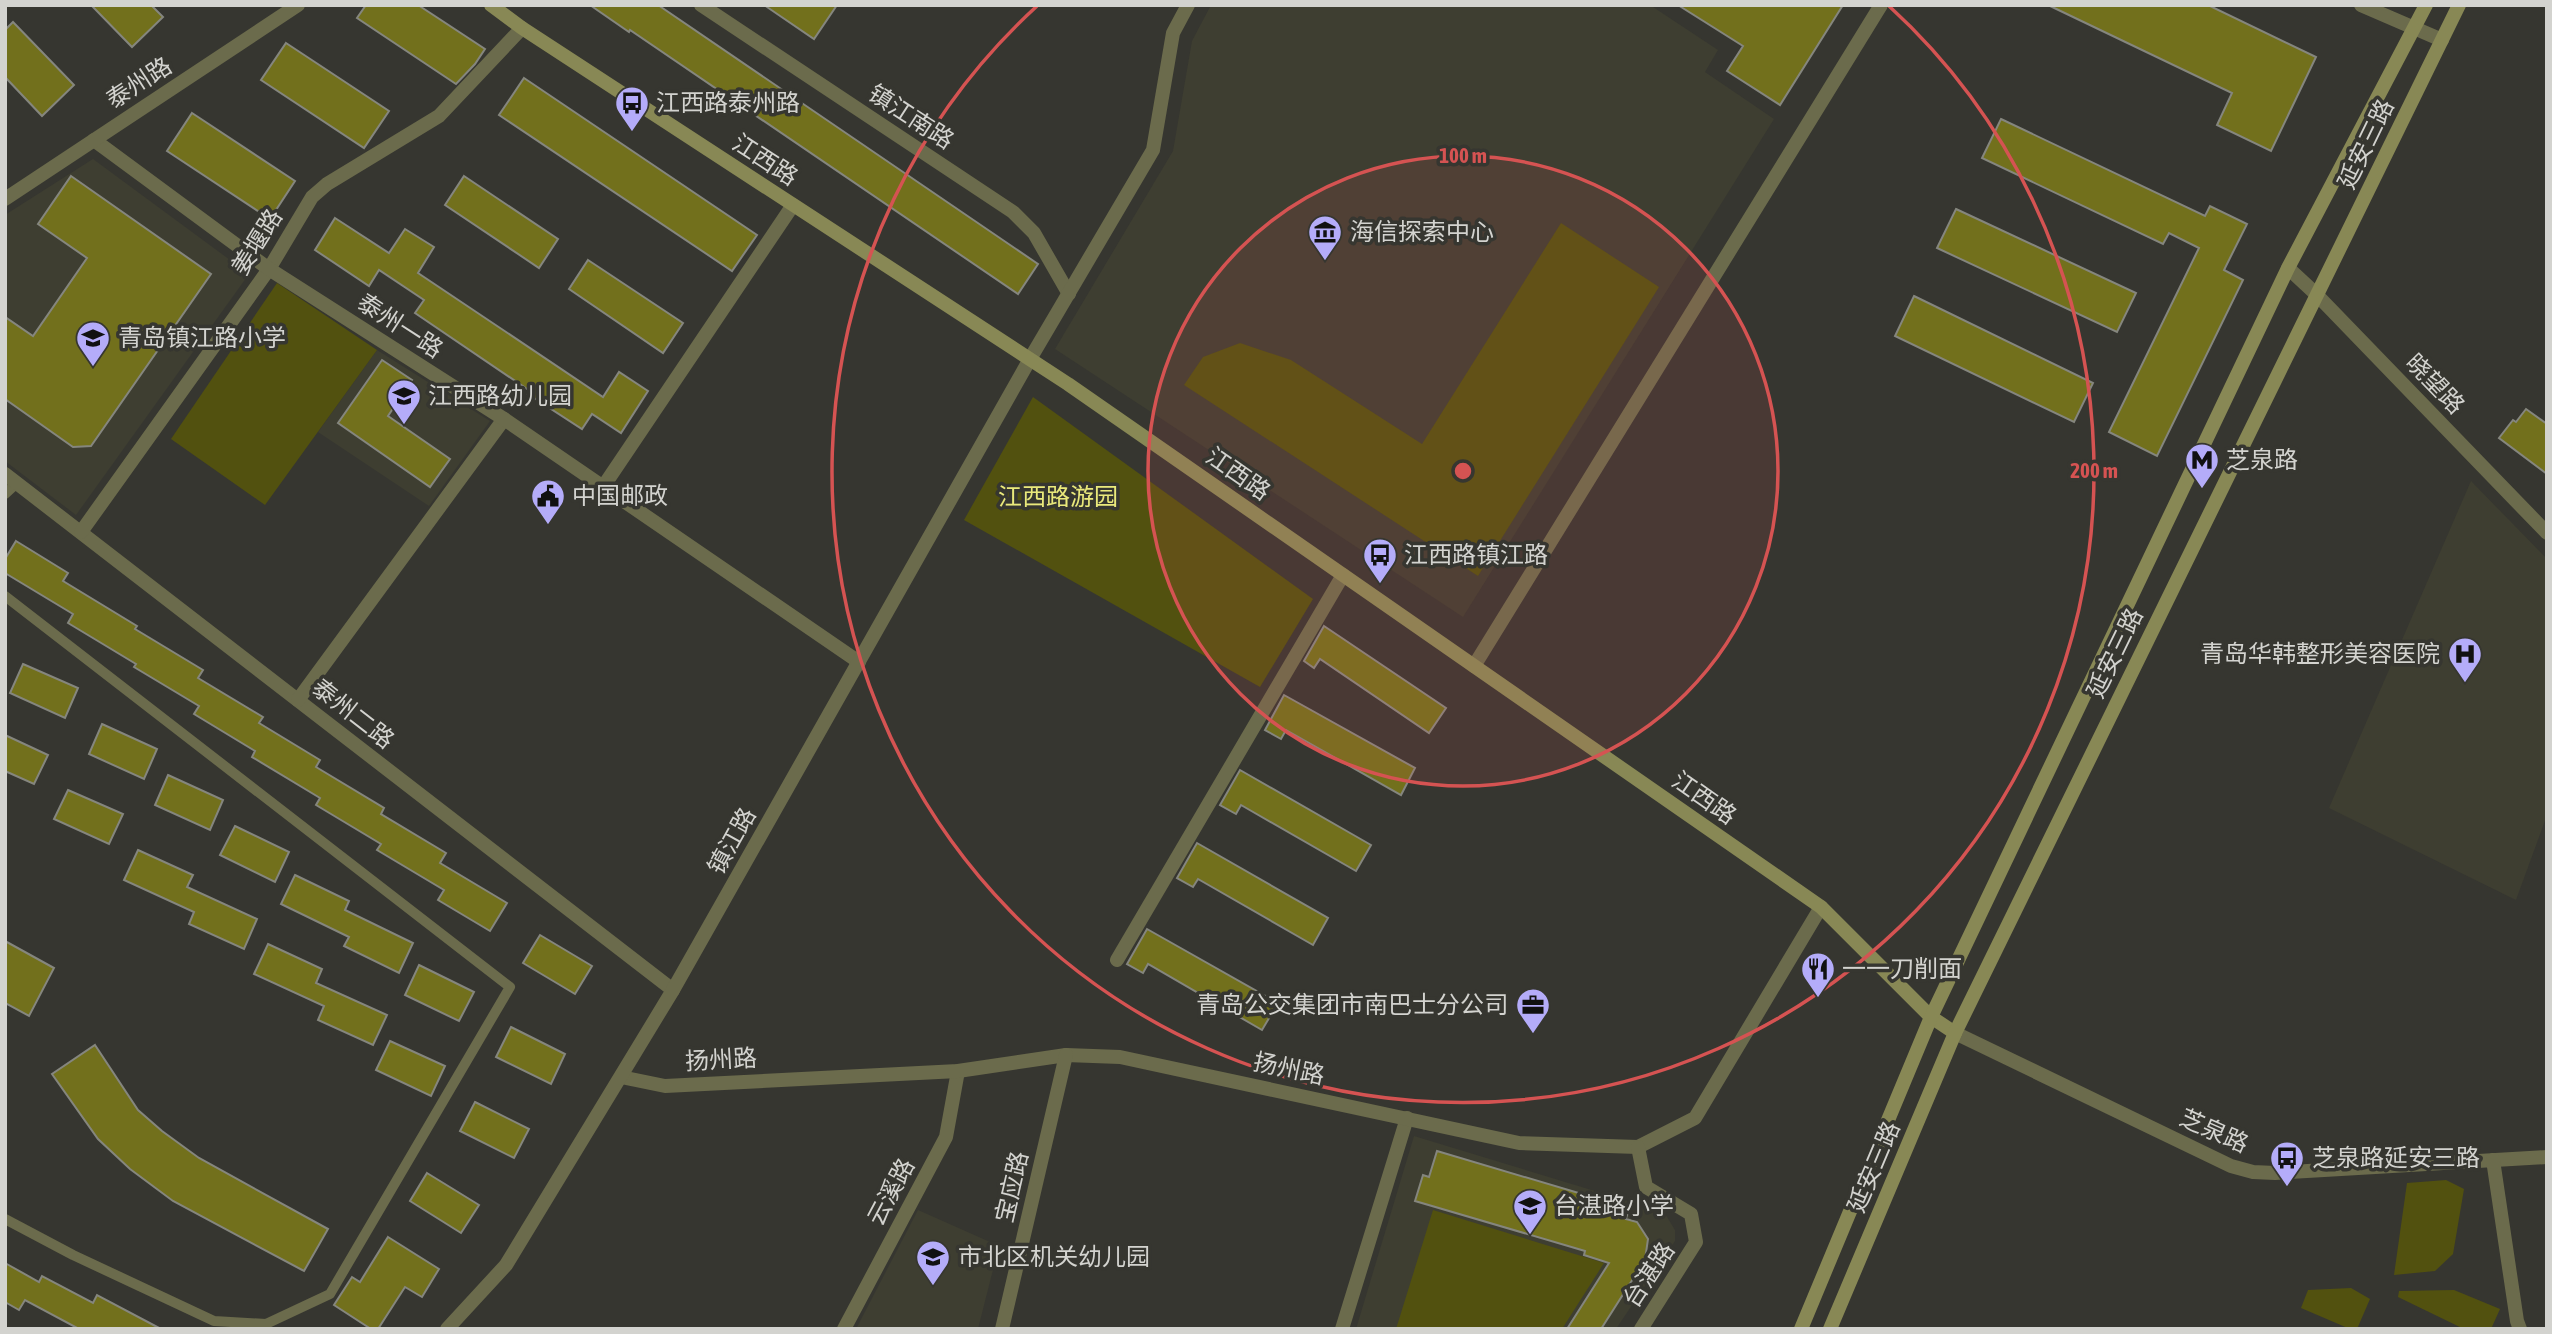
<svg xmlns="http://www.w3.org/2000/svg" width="2552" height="1334" viewBox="0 0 2552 1334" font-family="'Asap Condensed','Noto Sans SC',sans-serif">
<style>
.built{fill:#3e3e31}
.green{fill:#52510f}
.building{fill:#72701c;stroke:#85867e;stroke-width:2}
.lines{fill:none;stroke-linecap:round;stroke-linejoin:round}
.service{stroke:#6b6b4c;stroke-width:10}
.minor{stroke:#6b6b4c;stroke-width:14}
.tertiary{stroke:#6b6b4c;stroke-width:14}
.secondary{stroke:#885;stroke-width:14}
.ring{fill:none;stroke:#d55352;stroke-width:3.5}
.labels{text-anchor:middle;stroke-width:7;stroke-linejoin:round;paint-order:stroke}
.street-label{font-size:24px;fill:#d3d3cf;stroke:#363630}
.poi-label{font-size:24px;fill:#d3d3cf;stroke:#363630;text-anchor:start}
.park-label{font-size:24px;fill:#eae97b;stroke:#363630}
.centre{fill:#d55352;stroke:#363630;stroke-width:3.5}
.ring-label{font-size:21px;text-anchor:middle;font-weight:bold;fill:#d55352;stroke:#363630;stroke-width:7;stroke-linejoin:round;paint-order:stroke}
</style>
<rect width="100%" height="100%" fill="#363630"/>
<g class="built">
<polygon points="1211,5 1650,5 1718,50 1705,72 1774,119 1463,617 1055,349 1173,151 1192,41"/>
<polygon points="93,159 249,274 76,515 5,461 5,215"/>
<polygon points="377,350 490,421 429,506 318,432"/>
<polygon points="2471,481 2547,559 2547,815 2516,900 2329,808"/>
<polygon points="1414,1136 1664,1212 1675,1230 1675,1241 1616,1329 1356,1329"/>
<polygon points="918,1210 999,1246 978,1329 856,1329"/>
</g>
<g class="green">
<polygon points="1561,223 1659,287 1478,576 1184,385 1203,357 1240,343 1291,360 1422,444"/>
<polygon points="277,283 377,350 265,505 171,439"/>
<polygon points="1033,397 1313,599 1260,687 964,520"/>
<polygon points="2446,1180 2464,1189 2453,1254 2435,1271 2394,1275 2407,1183"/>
<polygon points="1433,1210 1604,1263 1562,1329 1396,1329"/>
<polygon points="2351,1288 2370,1299 2357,1329 2350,1329 2301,1308 2308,1290"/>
<polygon points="2454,1290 2500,1309 2491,1329 2464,1329 2398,1297 2399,1291"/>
</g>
<g class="building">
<polygon points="91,5 151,5 163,17 132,47"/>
<polygon points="366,5 418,5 485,49 475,64 456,84 357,18"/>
<polygon points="590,5 658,5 1038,264 1018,294 630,30 629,32"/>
<polygon points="764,5 837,5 814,39"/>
<polygon points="1678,5 1843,5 1780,105 1727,71 1743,46"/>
<polygon points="2048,5 2208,5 2316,57 2271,151 2217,125 2232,93"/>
<polygon points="13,22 74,85 42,116 5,77 5,30"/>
<polygon points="286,43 389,111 364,148 261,80"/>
<polygon points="524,78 757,235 732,271 499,115"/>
<polygon points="192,113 295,181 270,219 167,151"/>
<polygon points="2001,119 2205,216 2210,206 2247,224 2224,270 2243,280 2157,456 2109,432 2199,248 2169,233 2163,244 1982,158"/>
<polygon points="71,176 211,274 91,446 73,447 5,399 5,317 33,336 87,258 38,224"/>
<polygon points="464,176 558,239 539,268 445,205"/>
<polygon points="1956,209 2136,293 2117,332 1937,248"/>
<polygon points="335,218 389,253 405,229 434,247 418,273 603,397 619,372 648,391 621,433 592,414 582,429 528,394 530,391 415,313 424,300 379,270 369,286 315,250"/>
<polygon points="588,260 683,323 663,353 569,289"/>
<polygon points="1914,296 2093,383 2074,422 1895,336"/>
<polygon points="382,360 412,380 388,416 450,459 430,487 338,423"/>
<polygon points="2526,409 2547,424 2547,474 2499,438 2513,420 2516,422"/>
<polygon points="16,541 68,573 63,581 137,626 135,629 203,670 198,678 263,717 259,723 320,760 316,767 384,808 381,814 446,853 440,863 507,903 490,931 438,900 444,890 377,850 381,844 316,805 320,798 252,757 255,751 194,714 199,706 134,667 136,664 68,623 73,614 5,573 5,559"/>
<polygon points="1324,626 1446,708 1429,733 1320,659 1314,668 1304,661"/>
<polygon points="23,664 78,688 65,718 10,693"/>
<polygon points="1284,695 1415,768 1401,795 1286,730 1281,739 1265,730"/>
<polygon points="102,724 157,749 144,779 89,754"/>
<polygon points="5,735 48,755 34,784 5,771"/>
<polygon points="1240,770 1371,845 1356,871 1241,805 1236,814 1220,805"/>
<polygon points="168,775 223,800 210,830 155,805"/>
<polygon points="68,790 123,814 109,844 54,819"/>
<polygon points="235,826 289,852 275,882 220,855"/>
<polygon points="1197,843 1328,918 1313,945 1198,879 1193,887 1177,878"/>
<polygon points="138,850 193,875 187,887 257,919 244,949 189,924 194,912 124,880"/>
<polygon points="295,875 349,901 345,910 413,943 399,973 344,946 349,937 281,904"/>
<polygon points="1147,929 1278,1003 1262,1030 1148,964 1143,973 1127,964"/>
<polygon points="540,935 592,966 575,994 523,963"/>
<polygon points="5,941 54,968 29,1016 5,1003"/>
<polygon points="268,944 322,969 316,983 387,1015 373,1045 318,1020 324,1006 254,974"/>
<polygon points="419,965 474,992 459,1021 405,995"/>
<polygon points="511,1027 565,1054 551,1084 496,1057"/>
<polygon points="390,1041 445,1066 431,1096 376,1070"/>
<polygon points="95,1045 138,1110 162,1131 199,1158 328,1229 304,1271 173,1201 130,1169 98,1139 52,1074"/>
<polygon points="475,1102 529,1129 514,1158 460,1131"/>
<polygon points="1437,1151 1629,1208 1626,1219 1637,1222 1648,1239 1645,1260 1601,1329 1567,1329 1609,1263 1584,1255 1585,1251 1415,1201 1423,1175 1429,1177"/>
<polygon points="427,1173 479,1205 461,1233 410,1201"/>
<polygon points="388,1237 439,1269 422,1297 405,1287 378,1329 371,1329 334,1305 352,1277 360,1282"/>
<polygon points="5,1263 39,1282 42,1276 93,1303 97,1295 161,1329 79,1329 25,1300 19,1310 5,1302"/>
</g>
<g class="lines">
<g class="service">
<polyline points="5,494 17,483"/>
<polyline points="5,596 510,987 330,1294 266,1324 214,1321 73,1255 5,1219"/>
</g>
<g class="minor">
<polyline points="701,5 1013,212 1034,233 1069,294"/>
<polyline points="2288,268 2316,294 2547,533"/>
<polyline points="5,474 673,990"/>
<polyline points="603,487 793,205"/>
<polyline points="81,532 269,269 312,197 327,184 439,116 522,28"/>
<polyline points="1474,666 1881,5"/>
<polyline points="298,700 504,419"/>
<polyline points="1117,960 1343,575"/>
<polyline points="1955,1033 2231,1166 2253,1172 2275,1173 2547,1157"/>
<polyline points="2493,1160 2517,1321 2520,1329"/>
<polyline points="844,1329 946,1137 958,1071"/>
<polyline points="1342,1329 1407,1118"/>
</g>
<g class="tertiary">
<polyline points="2361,5 2442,40"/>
<polyline points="94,140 269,269 504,419 859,662"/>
<polyline points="5,199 298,5"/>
<polyline points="621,1077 665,1086 958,1071 1066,1055 1120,1057 1519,1143 1638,1147 1695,1118 1821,907"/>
<polyline points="1638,1147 1646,1187 1691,1214 1696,1242 1641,1329"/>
<polyline points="447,1329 506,1265 673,990 1030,359 1153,150 1173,33 1188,5"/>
<polyline points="1002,1329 1066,1055"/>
</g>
<g class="secondary">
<polyline points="491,5 522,28 1068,384 1821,907 1931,1017 1955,1033"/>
<polyline points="1801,1329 1931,1017 2288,268 2426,5"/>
<polyline points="1830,1329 1955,1033 2459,5"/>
</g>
</g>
<circle cx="1463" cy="471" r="315" fill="#d55352" fill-opacity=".12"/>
<g class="ring">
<circle cx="1463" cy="471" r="315"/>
<path d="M1889 6A631 631 0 1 1 1037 6"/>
</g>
<defs>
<g id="bus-pin" transform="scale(1.75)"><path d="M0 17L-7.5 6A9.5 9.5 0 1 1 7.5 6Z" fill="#b4acf9" stroke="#363630"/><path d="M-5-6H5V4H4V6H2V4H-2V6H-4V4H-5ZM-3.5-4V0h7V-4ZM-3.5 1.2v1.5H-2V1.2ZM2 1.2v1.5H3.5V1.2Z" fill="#111"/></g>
<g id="museum-pin" transform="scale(1.75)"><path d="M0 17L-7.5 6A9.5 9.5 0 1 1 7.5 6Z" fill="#b4acf9" stroke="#363630"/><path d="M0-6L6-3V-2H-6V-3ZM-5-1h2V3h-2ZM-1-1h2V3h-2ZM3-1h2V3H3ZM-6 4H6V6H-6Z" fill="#111"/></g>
<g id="school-pin" transform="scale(1.75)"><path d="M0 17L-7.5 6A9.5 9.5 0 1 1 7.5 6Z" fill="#b4acf9" stroke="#363630"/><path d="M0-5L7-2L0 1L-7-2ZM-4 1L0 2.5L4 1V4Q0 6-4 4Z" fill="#111"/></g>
<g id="metro-pin" transform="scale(1.75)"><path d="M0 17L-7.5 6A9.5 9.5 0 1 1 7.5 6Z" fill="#b4acf9" stroke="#363630"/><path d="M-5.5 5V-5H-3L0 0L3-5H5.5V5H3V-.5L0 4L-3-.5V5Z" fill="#111"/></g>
<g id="civic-pin" transform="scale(1.75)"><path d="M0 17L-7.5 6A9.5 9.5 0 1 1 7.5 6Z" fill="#b4acf9" stroke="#363630"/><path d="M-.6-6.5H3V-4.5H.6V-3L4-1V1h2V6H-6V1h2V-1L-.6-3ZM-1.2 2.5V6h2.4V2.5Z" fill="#111"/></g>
<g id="hospital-pin" transform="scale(1.75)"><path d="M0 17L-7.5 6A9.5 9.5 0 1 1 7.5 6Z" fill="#b4acf9" stroke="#363630"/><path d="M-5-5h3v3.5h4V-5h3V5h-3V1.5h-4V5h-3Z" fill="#111"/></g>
<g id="restaurant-pin" transform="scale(1.75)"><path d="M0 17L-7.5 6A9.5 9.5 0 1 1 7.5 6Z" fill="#b4acf9" stroke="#363630"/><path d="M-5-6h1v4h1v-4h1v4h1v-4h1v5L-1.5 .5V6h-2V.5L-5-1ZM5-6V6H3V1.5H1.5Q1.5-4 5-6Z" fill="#111"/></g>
<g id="office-pin" transform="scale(1.75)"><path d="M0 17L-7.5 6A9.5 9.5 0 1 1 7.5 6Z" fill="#b4acf9" stroke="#363630"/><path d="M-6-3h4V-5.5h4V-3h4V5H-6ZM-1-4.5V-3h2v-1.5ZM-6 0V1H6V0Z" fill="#111"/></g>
</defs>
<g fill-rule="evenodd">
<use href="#bus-pin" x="632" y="103"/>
<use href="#museum-pin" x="1325" y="232"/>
<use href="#school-pin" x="93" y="338"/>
<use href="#school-pin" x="404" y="396"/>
<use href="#metro-pin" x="2202" y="460"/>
<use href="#civic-pin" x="548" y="496"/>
<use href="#bus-pin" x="1380" y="555"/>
<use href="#hospital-pin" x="2465" y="654"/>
<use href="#restaurant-pin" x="1818" y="969"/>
<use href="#office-pin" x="1533" y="1005"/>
<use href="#bus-pin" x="2287" y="1158"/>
<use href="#school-pin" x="1530" y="1206"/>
<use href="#school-pin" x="933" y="1257"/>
</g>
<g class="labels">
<g class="street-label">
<text transform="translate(139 83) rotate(-33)" y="8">泰州路</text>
<text transform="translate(911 117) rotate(33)" y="8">镇江南路</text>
<text transform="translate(2366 144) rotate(-64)" y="8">延安三路</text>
<text transform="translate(765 160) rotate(33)" y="8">江西路</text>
<text transform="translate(257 242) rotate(-58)" y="8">姜堰路</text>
<text transform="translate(400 326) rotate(33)" y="8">泰州一路</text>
<text transform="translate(2435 384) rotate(46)" y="8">晓望路</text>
<text transform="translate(1238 474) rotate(35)" y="8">江西路</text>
<text transform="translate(2115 653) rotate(-64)" y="8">延安三路</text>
<text transform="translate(353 714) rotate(38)" y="8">泰州二路</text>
<text transform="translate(1704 798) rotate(35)" y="8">江西路</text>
<text transform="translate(732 841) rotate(-61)" y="8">镇江路</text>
<text transform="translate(721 1060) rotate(-3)" y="8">扬州路</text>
<text transform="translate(1289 1069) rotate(12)" y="8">扬州路</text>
<text transform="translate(2214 1131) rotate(24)" y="8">芝泉路</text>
<text transform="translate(1874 1167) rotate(-67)" y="8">延安三路</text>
<text transform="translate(1012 1187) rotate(-77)" y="8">宝应路</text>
<text transform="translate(891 1192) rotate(-62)" y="8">云溪路</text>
<text transform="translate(1649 1275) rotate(-57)" y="8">台湛路</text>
</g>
<g class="poi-label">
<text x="656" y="111">江西路泰州路</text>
<text x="1350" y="240">海信探索中心</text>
<text x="118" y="346">青岛镇江路小学</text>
<text x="428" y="404">江西路幼儿园</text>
<text x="2226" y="468">芝泉路</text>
<text x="572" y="504">中国邮政</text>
<text x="1404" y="563">江西路镇江路</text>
<text x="2440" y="662" text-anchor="end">青岛华韩整形美容医院</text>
<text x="1842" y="977">一一刀削面</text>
<text x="1508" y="1013" text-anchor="end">青岛公交集团市南巴士分公司</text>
<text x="2312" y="1166">芝泉路延安三路</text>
<text x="1554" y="1214">台湛路小学</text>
<text x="958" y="1265">市北区机关幼儿园</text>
</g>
<g class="park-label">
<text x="1058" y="505">江西路游园</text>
</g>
</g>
<circle cx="1463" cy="471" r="10" class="centre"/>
<g class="ring-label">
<text x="1463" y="163">100 m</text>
<text x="2094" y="478">200 m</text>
</g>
<rect width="2552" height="1334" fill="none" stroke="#d3d3cf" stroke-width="14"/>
</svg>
